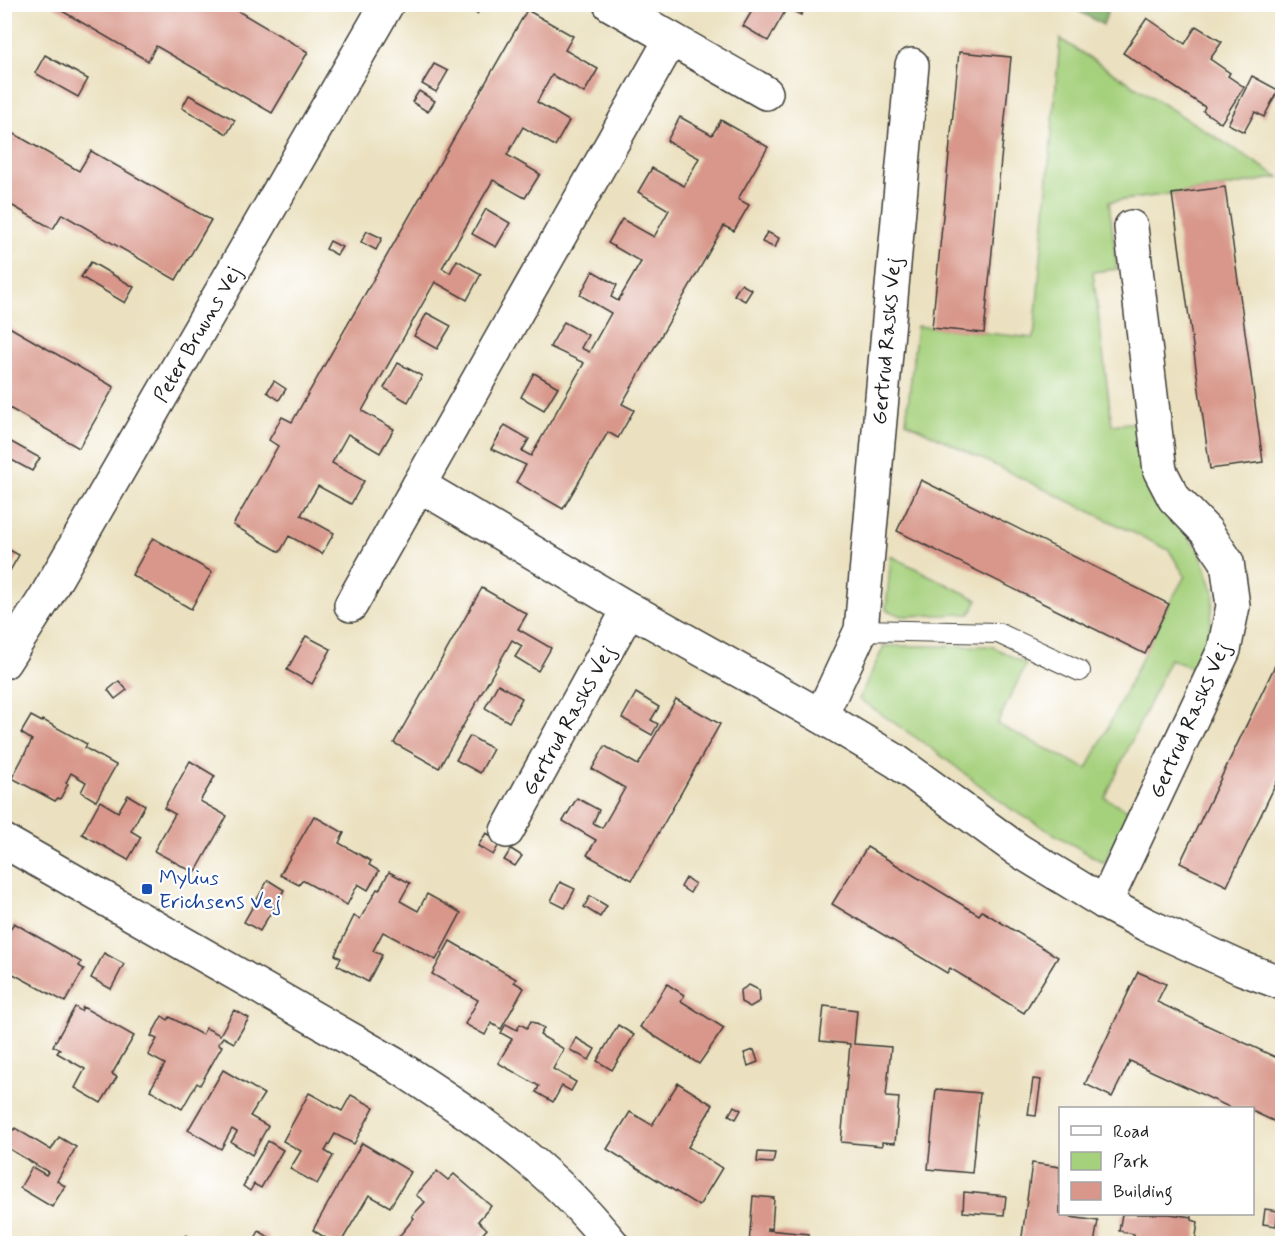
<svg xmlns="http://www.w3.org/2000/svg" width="1287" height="1248" viewBox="0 0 1287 1248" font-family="Mynerve,sans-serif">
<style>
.green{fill:#a5d07c;stroke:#60764c;stroke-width:1.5}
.forest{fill:#84b26c;stroke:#506744;stroke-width:1.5}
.building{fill:#d8978a}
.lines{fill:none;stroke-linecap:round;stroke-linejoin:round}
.lane-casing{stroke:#3b3a35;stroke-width:22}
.street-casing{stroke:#3b3a35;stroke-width:36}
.secondary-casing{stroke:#3b3a35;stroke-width:36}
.lane{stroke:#fff;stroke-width:20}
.street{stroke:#fff;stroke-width:33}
.secondary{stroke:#fff;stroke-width:33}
.transit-dot{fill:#1a4fb4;stroke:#fff;stroke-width:2}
.labels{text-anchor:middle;stroke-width:4.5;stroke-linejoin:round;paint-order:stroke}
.street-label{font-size:21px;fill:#1c1c1c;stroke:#fff}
.transit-label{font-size:21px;fill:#164399;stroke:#fff;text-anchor:start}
</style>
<rect width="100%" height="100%" fill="#fff"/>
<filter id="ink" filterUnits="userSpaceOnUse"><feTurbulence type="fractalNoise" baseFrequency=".0167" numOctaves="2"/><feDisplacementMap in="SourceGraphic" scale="12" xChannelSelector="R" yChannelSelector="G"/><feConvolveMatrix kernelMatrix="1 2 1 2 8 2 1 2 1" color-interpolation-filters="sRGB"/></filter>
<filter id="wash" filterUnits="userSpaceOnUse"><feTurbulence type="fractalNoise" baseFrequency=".008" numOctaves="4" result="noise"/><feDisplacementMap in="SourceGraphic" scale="24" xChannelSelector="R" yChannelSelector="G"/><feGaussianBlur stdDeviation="1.35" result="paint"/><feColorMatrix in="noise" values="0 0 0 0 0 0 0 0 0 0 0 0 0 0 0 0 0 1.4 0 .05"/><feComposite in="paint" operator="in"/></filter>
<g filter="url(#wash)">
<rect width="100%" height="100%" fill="#ebe1c0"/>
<g class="green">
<polygon points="1060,39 1279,177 1225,187 1109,202 1117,269 1093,272 1112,425 1137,422 1144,472 1201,555 1214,593 1209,636 1197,670 1170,659 1105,798 1130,811 1104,863 1011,809 931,748 859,699 884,646 992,646 1026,664 997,724 1087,769 1169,604 1185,576 1169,550 906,422 917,326 1034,338"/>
<polygon points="891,556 978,600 970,614 902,616 886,610"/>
</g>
<polygon class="forest" points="1068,5 1110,5 1103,25"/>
<g id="blocks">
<g class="building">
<polygon points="50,4 226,4 308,52 272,113 156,46 148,61"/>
<polygon points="467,4 483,4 477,14 465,7"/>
<polygon points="756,4 807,4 801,15 787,8 768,41 743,26"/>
<polygon points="527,10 573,36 565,50 598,69 584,93 552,75 537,102 569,121 555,146 523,127 507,155 540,174 525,198 493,180 442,268 450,273 457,260 481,274 467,300 435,282 362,411 394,429 380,453 348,434 332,463 364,481 351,504 318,486 301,515 334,533 322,554 289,536 280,552 233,525 278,446 269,440 282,417 292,422"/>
<polygon points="1147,18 1185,44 1196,26 1222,42 1210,59 1230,73 1228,76 1244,87 1221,123 1203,111 1205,107 1123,53"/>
<polygon points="959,52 1011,57 984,333 932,328"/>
<polygon points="45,55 88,79 78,97 35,73"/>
<polygon points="434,64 448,71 436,92 422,84"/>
<polygon points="1252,76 1278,90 1264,117 1255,112 1244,132 1228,124"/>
<polygon points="419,91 435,101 428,112 412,102"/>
<polygon points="189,95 235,120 227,134 182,108"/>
<polygon points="680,117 712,135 721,120 768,147 738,199 749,205 734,231 724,226 622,404 634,410 618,438 608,432 563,509 516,482 526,465 491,449 505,425 529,439 522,451 531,456 584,363 550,347 564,322 588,335 581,348 589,352 611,313 580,295 593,271 617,285 611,297 618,301 641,262 608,243 622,219 654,237 669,210 638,192 652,168 684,186 699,158 667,141"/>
<polygon points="4,128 79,171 91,151 211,220 176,280 62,214 53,229 4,201"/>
<polygon points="1225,187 1263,462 1210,469 1172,194"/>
<polygon points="486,209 510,223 496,247 472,234"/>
<polygon points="367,231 382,238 376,250 361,242"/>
<polygon points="767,232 779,238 775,248 762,242"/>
<polygon points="330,241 342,247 337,255 326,249"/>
<polygon points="91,262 134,287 125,303 81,277"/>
<polygon points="741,284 752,290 745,301 734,295"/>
<polygon points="427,313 451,326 437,349 414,336"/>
<polygon points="4,324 114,387 79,448 4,405"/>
<polygon points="398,363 422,376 408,402 384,388"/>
<polygon points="534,373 558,387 544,410 521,397"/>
<polygon points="274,381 286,389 279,400 267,392"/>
<polygon points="4,438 40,458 32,471 4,456"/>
<polygon points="921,480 1169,604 1145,654 897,531"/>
<polygon points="153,538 212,572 191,609 132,575"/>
<polygon points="4,547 19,555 4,581"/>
<polygon points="482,588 527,614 518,629 551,648 538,671 515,657 522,646 512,640 439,768 394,743"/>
<polygon points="306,636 331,649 312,684 287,670"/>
<polygon points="1282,651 1282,771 1227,886 1180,863"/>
<polygon points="119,681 127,690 115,699 108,690"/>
<polygon points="498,684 522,698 509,722 485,708"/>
<polygon points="636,693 659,707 651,720 658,724 652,735 622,718"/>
<polygon points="676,699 720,724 632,880 587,855 596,840 563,821 577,798 599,810 593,823 602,828 625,788 592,769 605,746 638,765"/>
<polygon points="31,716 42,722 43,720 87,744 85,748 116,765 96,801 81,792 86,782 71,773 66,783 68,784 60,799 58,798 55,801 12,778 32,740 21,733"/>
<polygon points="470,736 493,749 480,773 456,760"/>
<polygon points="190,761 215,776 200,801 227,816 195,873 154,851 175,814 164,808"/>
<polygon points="128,795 145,805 131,831 141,837 128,860 82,834 100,801 118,812"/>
<polygon points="314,816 344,833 339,843 371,861 369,865 379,871 368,890 358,884 347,905 302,880 299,885 280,875"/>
<polygon points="486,833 501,841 493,855 478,846"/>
<polygon points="867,847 979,915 982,911 1058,957 1024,1013 950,968 947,973 832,904"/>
<polygon points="511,849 522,856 515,866 504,860"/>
<polygon points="389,872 410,883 400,901 418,911 427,894 461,913 436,960 383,932 373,951 382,955 368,982 337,965 341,958 335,955 354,916 360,919 377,889 379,890"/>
<polygon points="686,878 695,884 690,893 681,887"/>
<polygon points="268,880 284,890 260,931 244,922"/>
<polygon points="560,882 575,889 565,908 551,901"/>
<polygon points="590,896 607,906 600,917 584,907"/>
<polygon points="14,923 81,962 79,966 84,969 65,1002 4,969 4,939"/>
<polygon points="450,941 516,979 514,982 524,988 501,1029 491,1023 485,1035 465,1024 478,1000 432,974"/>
<polygon points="104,953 124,964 111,989 91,978"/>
<polygon points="1138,972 1166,984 1157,1002 1275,1057 1277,1051 1282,1054 1282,1125 1252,1111 1252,1108 1231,1108 1130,1061 1112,1097 1085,1084"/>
<polygon points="667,984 684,995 681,1001 724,1028 699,1064 640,1027"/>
<polygon points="749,985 759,990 760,1001 750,1007 741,1002 740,991"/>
<polygon points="824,1006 857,1010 854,1044 891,1047 886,1097 899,1098 895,1143 882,1142 882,1146 841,1142 850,1044 820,1041"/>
<polygon points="75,1007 81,1011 83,1007 134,1036 112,1074 117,1077 101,1103 75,1088 85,1069 57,1053 60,1049 53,1046"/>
<polygon points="234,1010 249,1018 234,1043 223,1037 218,1044 222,1046 200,1085 197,1083 182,1109 150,1090 165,1064 148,1055 157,1039 151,1036 162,1016 168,1020 170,1017 202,1035 206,1028 220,1035"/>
<polygon points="531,1021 544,1028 540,1035 564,1049 553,1069 576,1082 571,1091 562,1086 553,1102 536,1092 539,1086 498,1063 512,1039 501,1033 506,1024 517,1030 520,1024 527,1028"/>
<polygon points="618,1025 634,1035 612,1070 597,1061"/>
<polygon points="576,1038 595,1049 589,1060 570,1050"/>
<polygon points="754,1050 758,1062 748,1066 744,1053"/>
<polygon points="223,1070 264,1094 250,1116 268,1126 252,1155 231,1142 237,1132 232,1129 221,1149 188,1130"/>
<polygon points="1033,1079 1041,1080 1036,1116 1028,1115"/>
<polygon points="678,1083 713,1105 688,1147 722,1168 699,1206 607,1149 630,1112 652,1125"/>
<polygon points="936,1089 980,1093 972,1173 928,1169"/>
<polygon points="309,1093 342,1111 351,1095 374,1107 354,1144 335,1134 325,1151 333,1156 317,1184 290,1169 301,1151 283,1141"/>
<polygon points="734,1106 741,1110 736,1119 729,1115"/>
<polygon points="4,1124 14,1130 15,1128 51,1150 59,1137 76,1147 57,1181 65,1186 52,1207 20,1188 32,1167 46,1175 48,1172 6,1147 4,1150"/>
<polygon points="268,1141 283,1150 261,1188 254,1184 250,1191 243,1186 247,1180 246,1179"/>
<polygon points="362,1143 411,1172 390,1207 369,1195 340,1244 335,1244 313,1230"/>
<polygon points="758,1152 775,1153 773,1163 757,1162"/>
<polygon points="1032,1163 1060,1167 1060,1214 1063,1214 1063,1216 1098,1221 1094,1244 1021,1244"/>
<polygon points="437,1171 448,1180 454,1174 491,1206 478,1221 487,1229 474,1244 393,1244 414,1218 412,1216 425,1202 416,1195"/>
<polygon points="964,1192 1006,1196 1004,1215 963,1212"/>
<polygon points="753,1196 774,1198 772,1229 767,1228 767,1230 809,1234 808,1244 749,1244"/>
<polygon points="1265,1209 1278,1211 1276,1226 1263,1224"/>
<polygon points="1122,1214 1169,1214 1192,1217 1192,1220 1198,1222 1195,1243 1132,1244 1134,1234 1119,1231"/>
<polygon points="259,1231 269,1237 266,1244 252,1244"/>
<polygon points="186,1235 203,1244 182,1244"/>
</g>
</g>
</g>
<g filter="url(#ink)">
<use href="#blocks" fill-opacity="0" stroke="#3b3a35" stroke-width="1.5"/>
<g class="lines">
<g class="lane-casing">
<polyline id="lane" points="861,630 998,633 1080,671"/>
</g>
<g class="street-casing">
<g id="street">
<polyline points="610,4 766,93"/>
<polyline points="419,485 629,609 821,716 896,761 1018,850 1105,903 1145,924 1241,968 1282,983"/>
<polyline points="351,605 671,39"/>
<polyline points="4,662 45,598 387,4"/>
<polyline points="821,716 861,630 912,65"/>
<polyline points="507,831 629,609"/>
<polyline points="1105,903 1224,650 1233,606 1227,562 1206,531 1174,498 1160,471 1131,227"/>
</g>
</g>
<g class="secondary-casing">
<path id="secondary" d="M4 841 394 1064C447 1099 502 1134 549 1177 572 1197 593 1221 612 1244"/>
</g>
<use href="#lane" class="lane"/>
<use href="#street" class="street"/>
<use href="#secondary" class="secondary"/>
</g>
</g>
<rect class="transit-dot" x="141" y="883" width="12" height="12" rx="3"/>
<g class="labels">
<g class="street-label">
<text transform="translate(197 334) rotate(-60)" y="7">Peter Bruuns Vej</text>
<text transform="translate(886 341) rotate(-85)" y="7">Gertrud Rasks Vej</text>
<text transform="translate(568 720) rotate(-61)" y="7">Gertrud Rasks Vej</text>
<text transform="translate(1189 720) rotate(-66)" y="7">Gertrud Rasks Vej</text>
</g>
<g class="transit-label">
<text x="159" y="884">Mylius<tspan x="159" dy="24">Erichsens Vej</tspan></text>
</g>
</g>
<rect width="1287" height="1248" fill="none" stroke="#fff" stroke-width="24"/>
<rect x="1059" y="1107" width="195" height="108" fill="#ffffff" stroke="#a4a4a4" stroke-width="1.5"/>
<rect x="1071" y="1126" width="30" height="9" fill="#ffffff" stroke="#a4a4a4" stroke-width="1.5"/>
<text x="1113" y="1137" font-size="18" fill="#1c1c1c">Road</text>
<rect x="1071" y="1152" width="30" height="18" fill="#a5d07c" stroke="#a4a4a4" stroke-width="1.5"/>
<text x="1113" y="1167" font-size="18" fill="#1c1c1c">Park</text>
<rect x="1071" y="1182" width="30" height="18" fill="#d8978a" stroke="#a4a4a4" stroke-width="1.5"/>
<text x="1113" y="1197" font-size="18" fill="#1c1c1c">Building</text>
</svg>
